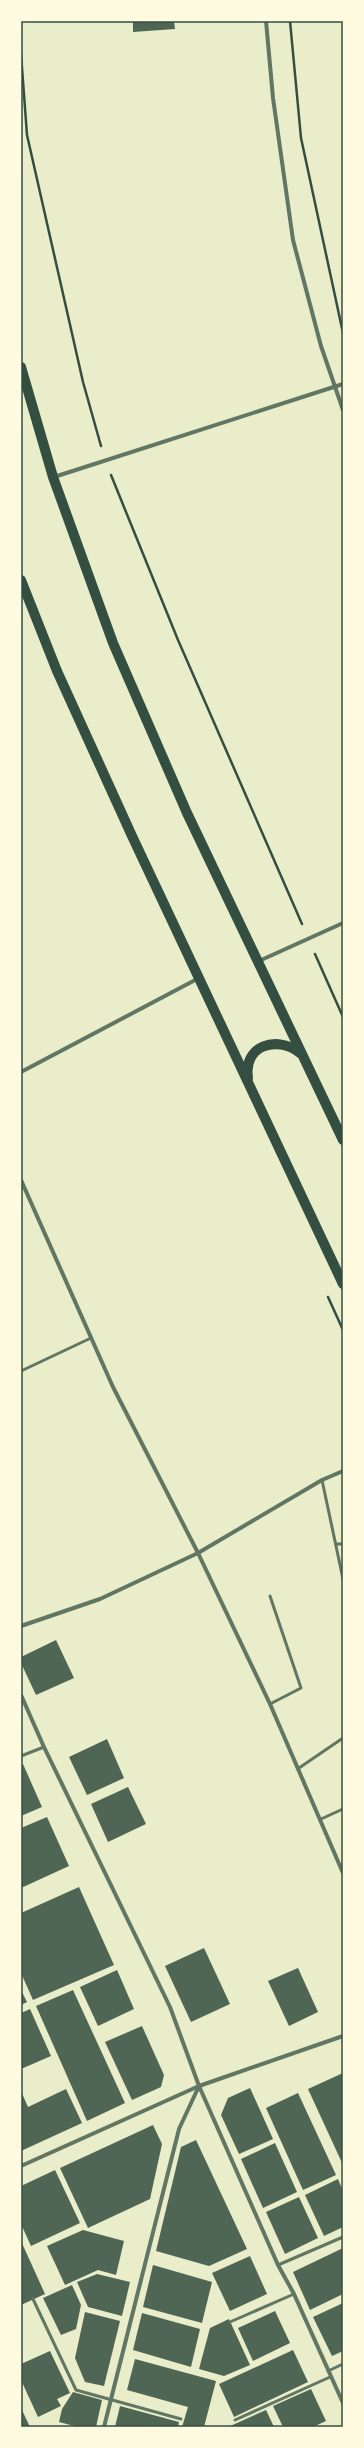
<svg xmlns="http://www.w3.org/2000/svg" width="364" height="2448" viewBox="0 0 364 2448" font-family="'Fira Sans Condensed',sans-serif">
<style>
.building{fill:#4f6655}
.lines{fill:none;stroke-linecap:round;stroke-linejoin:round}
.path{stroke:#344e41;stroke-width:2.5}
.service{stroke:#617663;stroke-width:3}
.minor{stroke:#617663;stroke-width:4}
.primary{stroke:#344e41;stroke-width:10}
.neatline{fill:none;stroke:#344e41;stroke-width:1.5}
</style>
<rect width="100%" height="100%" fill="#e9edc9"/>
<g class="building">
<polygon points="133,21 174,21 175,29 133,32"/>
<polygon points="56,1640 74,1678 36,1695 21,1663 21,1657"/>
<polygon points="107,1739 124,1778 87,1795 69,1757"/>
<polygon points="23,1764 42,1807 21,1816 21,1765"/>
<polygon points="128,1787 146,1824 108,1842 91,1804"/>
<polygon points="47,1817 69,1866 21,1888 21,1828"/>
<polygon points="79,1887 114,1965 33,2000 21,1973 21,1913"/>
<polygon points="204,1948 230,2004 191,2022 165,1966"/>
<polygon points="298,1968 318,2012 289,2026 268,1981"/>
<polygon points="117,1970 134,2009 98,2026 80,1987"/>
<polygon points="21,1990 27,2002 21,2005"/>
<polygon points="73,1990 125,2103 87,2121 36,2006"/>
<polygon points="30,2009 51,2056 21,2069 21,2013"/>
<polygon points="142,2026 164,2075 161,2087 132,2100 105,2042"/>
<polygon points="343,2073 343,2165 308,2089"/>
<polygon points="250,2088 273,2139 239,2154 221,2115 228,2098"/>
<polygon points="66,2089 82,2123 21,2151 21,2091 28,2107"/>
<polygon points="298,2093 336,2175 303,2190 266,2108"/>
<polygon points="153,2125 162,2144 150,2199 88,2228 60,2168"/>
<polygon points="196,2140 247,2249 209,2266 156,2251 181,2147"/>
<polygon points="275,2143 297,2192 263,2208 241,2159"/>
<polygon points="55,2170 80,2223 31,2246 21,2224 21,2186"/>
<polygon points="338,2179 343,2191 343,2227 324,2236 305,2195"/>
<polygon points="299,2197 318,2238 285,2254 266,2212"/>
<polygon points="83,2230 124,2241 116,2275 98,2270 65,2285 47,2246"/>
<polygon points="21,2241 45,2294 21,2305"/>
<polygon points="343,2248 343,2294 310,2310 293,2272"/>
<polygon points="250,2256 267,2294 230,2311 212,2273"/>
<polygon points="153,2265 212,2282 202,2323 143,2307"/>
<polygon points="97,2274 130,2282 122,2316 88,2307 77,2282"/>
<polygon points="72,2285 81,2305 76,2329 61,2335 43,2298"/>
<polygon points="343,2303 343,2351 332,2356 313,2317"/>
<polygon points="275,2311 290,2343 253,2361 238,2328"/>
<polygon points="85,2312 120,2321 104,2386 85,2382 75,2358"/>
<polygon points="142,2313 200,2329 191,2367 133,2350"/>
<polygon points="229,2319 250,2365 224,2376 199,2369 210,2328"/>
<polygon points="293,2350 308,2382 234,2417 219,2384"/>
<polygon points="50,2351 70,2393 57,2399 61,2406 38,2417 21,2380 21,2364"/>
<polygon points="135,2359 216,2381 204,2427 182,2427 188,2407 127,2390"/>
<polygon points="311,2389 326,2421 313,2427 283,2427 273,2406"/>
<polygon points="73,2392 102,2400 96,2427 78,2427 59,2422 62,2409"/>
<polygon points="120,2406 179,2422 178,2427 115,2427"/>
<polygon points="21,2408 30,2427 21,2427"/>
<polygon points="266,2410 274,2427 228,2427"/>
</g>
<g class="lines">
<g class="path">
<polyline points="290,21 301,138 343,333"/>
<polyline points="21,54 27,135 83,382 101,446"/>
<polyline points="111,475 178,640 302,924"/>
<polyline points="315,954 343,1017"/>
<polyline points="328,1297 343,1330"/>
</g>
<g class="service">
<polyline points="21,1371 91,1338"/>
<polyline points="322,1480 343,1579"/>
<polyline points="336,1544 343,1544"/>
<polyline points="270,1596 301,1688 270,1704"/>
<polyline points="21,1756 44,1747"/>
<polyline points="299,1768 343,1738"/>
<polyline points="321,1819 343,1809"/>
<polyline points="278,2265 343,2237"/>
<polyline points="33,2299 76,2390 181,2419"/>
<polyline points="230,2322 294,2294"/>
<polyline points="328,2371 343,2364"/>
<polyline points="235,2420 330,2377"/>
</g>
<g class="minor">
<polyline points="266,21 273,98 293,240 321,346 343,410"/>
<polyline points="54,477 343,384"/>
<polyline points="259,961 343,923"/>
<polyline points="21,1072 199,978"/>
<polyline points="21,1180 113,1387 198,1553 270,1704 343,1873"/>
<polyline points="21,1626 100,1599 198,1553 322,1480 343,1471"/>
<polyline points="21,1695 44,1747 170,2007 199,2086 278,2265 294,2294 343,2403"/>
<polyline points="21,2166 199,2086 343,2036"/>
<polyline points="104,2427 179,2129 199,2086"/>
</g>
<g class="primary">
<polyline points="21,367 53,477 113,643 187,813 343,1140"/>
<polyline points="21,580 57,671 132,836 343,1284"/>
<path d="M248 1078C243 1045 277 1035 300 1053"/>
</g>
</g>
<rect width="364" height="2448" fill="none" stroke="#fefae0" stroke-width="44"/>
<rect x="22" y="22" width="320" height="2404" class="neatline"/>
</svg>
